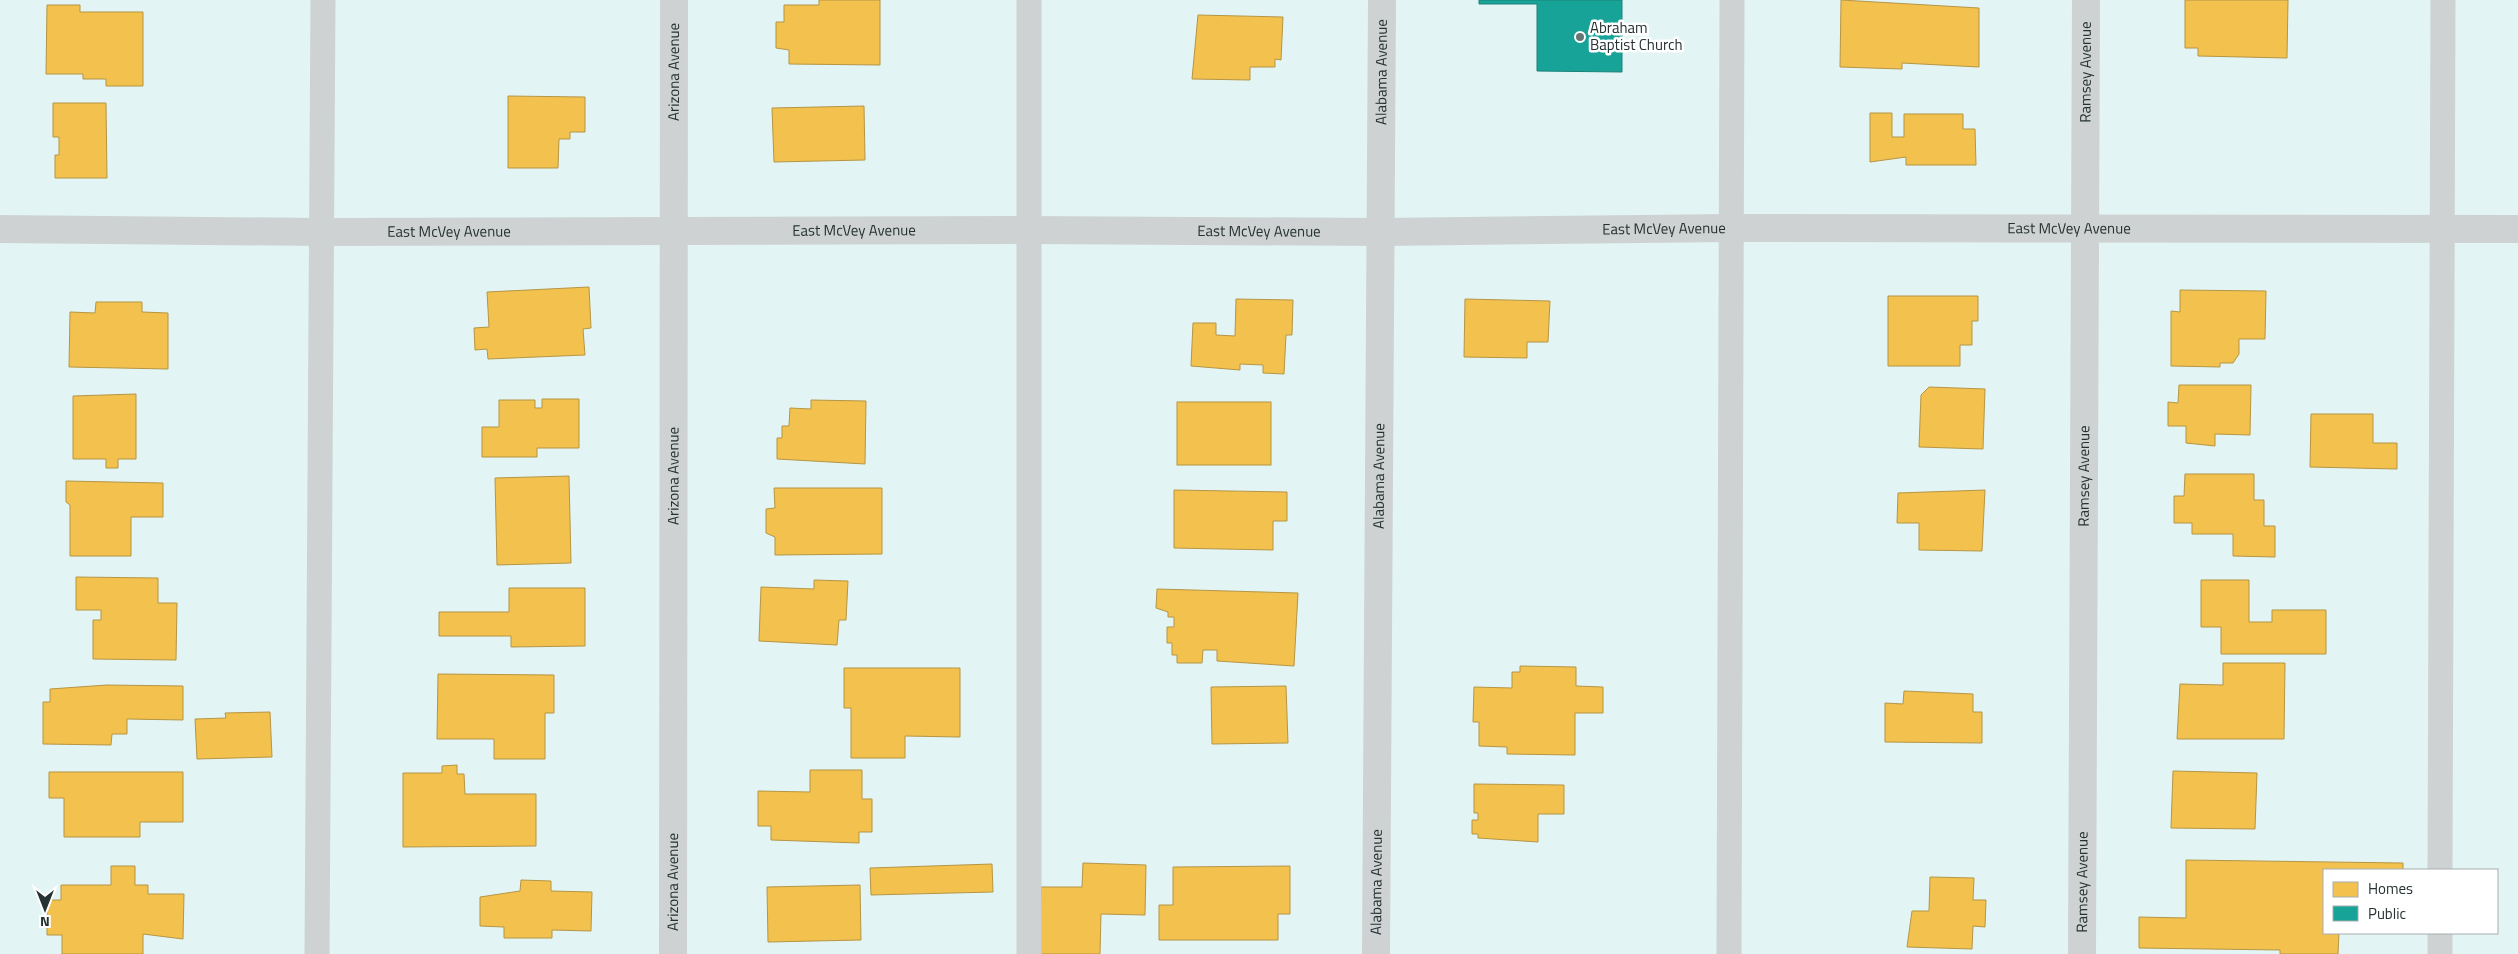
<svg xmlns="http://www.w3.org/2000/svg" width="2518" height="954" viewBox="0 0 2518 954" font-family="'Titillium Web',sans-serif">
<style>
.homes{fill:#f2c14e;stroke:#b59645}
.public{fill:#17a398;stroke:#1c8179}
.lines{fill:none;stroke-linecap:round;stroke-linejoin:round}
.service{stroke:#ced2d2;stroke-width:25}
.minor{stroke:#ced2d2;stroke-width:28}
.tertiary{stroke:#ced2d2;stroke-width:28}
.poi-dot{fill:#687575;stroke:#fff;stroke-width:2}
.labels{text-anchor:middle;stroke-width:5;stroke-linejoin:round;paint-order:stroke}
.poi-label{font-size:15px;fill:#263131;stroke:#fff;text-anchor:start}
.street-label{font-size:15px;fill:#263131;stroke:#fff}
</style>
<rect width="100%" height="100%" fill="#e3f4f4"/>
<g class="homes">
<polygon points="819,0 880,0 880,65 789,64 789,50 776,48 776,22 784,22 784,5 819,5"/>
<polygon points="1841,0 1979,8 1979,67 1902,63 1902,69 1840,67"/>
<polygon points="2185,0 2288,0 2287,58 2198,56 2198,48 2185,48"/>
<polygon points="47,5 80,5 80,12 143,12 143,86 106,86 106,79 83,79 83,74 46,74"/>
<polygon points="1198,15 1283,17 1281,60 1275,59 1275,67 1250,67 1250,80 1192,79"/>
<polygon points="508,96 585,97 585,132 570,132 570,139 559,139 558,168 508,168"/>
<polygon points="53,103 106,103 107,178 55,178 55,155 59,155 59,137 53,137"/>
<polygon points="864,106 865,160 774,162 772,108"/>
<polygon points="1870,113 1892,113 1892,137 1904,137 1904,114 1963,114 1963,129 1975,129 1976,165 1906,165 1906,157 1870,162"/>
<polygon points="589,287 591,328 583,329 585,355 488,359 487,349 475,350 474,328 489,327 487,292"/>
<polygon points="2180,290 2266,291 2265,339 2239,339 2239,354 2233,363 2220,363 2220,367 2171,366 2171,311 2180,312"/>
<polygon points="1888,296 1978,296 1978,321 1972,321 1972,345 1960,345 1960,366 1888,366"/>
<polygon points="1236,299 1293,300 1292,335 1286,335 1284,374 1263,373 1263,365 1240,364 1240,370 1191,366 1193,323 1216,323 1216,335 1235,336"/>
<polygon points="1465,299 1550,301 1548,342 1527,342 1527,358 1464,357"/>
<polygon points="96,302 142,302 142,312 168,313 168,369 69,367 70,312 95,313"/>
<polygon points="2179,385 2251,385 2250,435 2215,434 2215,446 2186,443 2186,426 2168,426 2168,402 2178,403"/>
<polygon points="1929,387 1985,389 1983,449 1919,447 1921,395"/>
<polygon points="136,394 136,459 118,459 118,468 106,468 106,459 73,459 73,396"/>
<polygon points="542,399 579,399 579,448 537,448 537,457 482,457 482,427 499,427 499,400 535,400 535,408 542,408"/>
<polygon points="811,400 866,401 865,464 777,459 777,438 782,438 782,426 789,426 790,408 811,409"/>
<rect x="1177" y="402" width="94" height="63"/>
<polygon points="2311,414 2373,414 2373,443 2397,443 2397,469 2310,467"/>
<polygon points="2185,474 2254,474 2254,500 2264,500 2264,526 2275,526 2275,557 2233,556 2233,534 2192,534 2192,523 2174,523 2174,496 2184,496"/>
<polygon points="569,476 571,563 497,565 495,478"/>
<polygon points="66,481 163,483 163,517 131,517 131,556 70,556 70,505 66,502"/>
<polygon points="774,488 882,488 882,554 775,555 775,537 766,533 766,509 775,508"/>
<polygon points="1174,490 1287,492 1287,521 1273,521 1273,550 1174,548"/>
<polygon points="1985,490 1982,551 1919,550 1919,523 1897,523 1898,493"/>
<polygon points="76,577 158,578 158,603 177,603 176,660 93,659 93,620 101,620 101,610 76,610"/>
<polygon points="814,580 848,581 846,620 839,620 837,645 759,641 761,587 814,589"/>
<polygon points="2201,580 2249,580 2249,622 2272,622 2272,610 2326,610 2326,654 2221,654 2221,627 2201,627"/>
<polygon points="509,588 585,588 585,646 511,647 511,636 439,636 439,612 509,612"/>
<polygon points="1157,589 1298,593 1294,666 1217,661 1217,650 1203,650 1202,663 1177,663 1177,655 1172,655 1172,643 1167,643 1167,627 1174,627 1174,617 1168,617 1168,612 1156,608"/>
<polygon points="2223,663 2285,663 2284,739 2177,739 2180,684 2223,685"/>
<polygon points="1520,666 1576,667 1576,686 1603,687 1603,713 1575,713 1575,755 1507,754 1507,747 1479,746 1479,722 1473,722 1474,687 1512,688 1512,672 1520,672"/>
<polygon points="844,668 960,668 960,737 905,736 905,758 851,758 851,708 844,708"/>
<polygon points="438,674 554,675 554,713 545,713 545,759 494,759 494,739 437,739"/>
<polygon points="107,685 183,686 183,720 127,719 127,734 112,734 111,745 43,744 43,702 50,702 50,689"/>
<polygon points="1286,686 1288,743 1212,744 1211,687"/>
<polygon points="1904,691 1973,694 1973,712 1982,712 1982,743 1885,742 1885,703 1903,704"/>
<polygon points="270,712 272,757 197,759 195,719 226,718 225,713"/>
<polygon points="457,765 457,774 464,774 465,794 536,794 536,846 403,847 403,773 442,773 442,766"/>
<polygon points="810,770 862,770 862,799 872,799 872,832 859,832 859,843 771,840 771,826 758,826 758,791 810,792"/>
<polygon points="2173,771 2257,773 2255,829 2171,828"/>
<polygon points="49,772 183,772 183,822 140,822 140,837 64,837 64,798 49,798"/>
<polygon points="1474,784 1564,785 1564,814 1538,814 1538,842 1478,838 1478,834 1472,834 1472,820 1478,820 1478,813 1474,813"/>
<polygon points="2186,860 2403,863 2403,870 2324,870 2324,933 2339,933 2338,954 2280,954 2280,950 2139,948 2139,917 2186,918"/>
<polygon points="1083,863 1146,865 1145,915 1101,914 1100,954 1040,954 1041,887 1082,887"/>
<polygon points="992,864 993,892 871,895 870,868"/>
<polygon points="111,866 135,866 135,885 148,885 148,894 184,894 183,939 143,934 143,954 62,954 62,935 47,935 47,900 61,900 61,885 111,885"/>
<polygon points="1290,866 1290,914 1278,914 1278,940 1159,940 1159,905 1173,905 1173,867"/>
<polygon points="1930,877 1974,878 1973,900 1986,900 1985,927 1973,926 1972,949 1907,947 1912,911 1929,911"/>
<polygon points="521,880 551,881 551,891 592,892 591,931 552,930 552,938 504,938 504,927 480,926 480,897 520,891"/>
<polygon points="860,885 861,940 768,942 767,887"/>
</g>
<polygon class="public" points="1479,0 1622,0 1622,72 1537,71 1537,4 1479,4"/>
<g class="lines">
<g class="service">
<polyline points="2440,870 2443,0"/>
<polyline points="317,954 323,0"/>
<polyline points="1029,954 1029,0"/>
<polyline points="1729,954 1732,0"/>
<polyline points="2440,954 2440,933"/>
</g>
<g class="minor">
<path id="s1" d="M673 954 674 0"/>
<path id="s2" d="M1376 954 1382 0"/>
<path id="s3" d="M2082 954 2086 0"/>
</g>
<path class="tertiary" id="s4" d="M0 229 322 232 1027 230 1381 232 1731 228 2518 229"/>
</g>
<circle class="poi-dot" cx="1580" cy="37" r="5"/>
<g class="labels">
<g class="poi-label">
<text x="1590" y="33">Abraham<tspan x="1590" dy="17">Baptist Church</tspan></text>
</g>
<g class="street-label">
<text dy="5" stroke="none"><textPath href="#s1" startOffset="882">Arizona Avenue</textPath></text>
<text dy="5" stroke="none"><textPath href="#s2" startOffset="882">Alabama Avenue</textPath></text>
<text dy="5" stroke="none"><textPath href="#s3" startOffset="882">Ramsey Avenue</textPath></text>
<text dy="5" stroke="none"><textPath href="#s4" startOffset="2069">East McVey Avenue</textPath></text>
<text dy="5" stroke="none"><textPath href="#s4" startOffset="1664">East McVey Avenue</textPath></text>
<text dy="5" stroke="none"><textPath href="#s4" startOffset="854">East McVey Avenue</textPath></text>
<text dy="5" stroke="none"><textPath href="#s4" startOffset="1259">East McVey Avenue</textPath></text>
<text dy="5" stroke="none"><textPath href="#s4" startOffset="449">East McVey Avenue</textPath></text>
<text dy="5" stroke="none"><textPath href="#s1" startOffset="478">Arizona Avenue</textPath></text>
<text dy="5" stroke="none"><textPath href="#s2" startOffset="478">Alabama Avenue</textPath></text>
<text dy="5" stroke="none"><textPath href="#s3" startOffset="478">Ramsey Avenue</textPath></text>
<text dy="5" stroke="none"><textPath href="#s1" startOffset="72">Arizona Avenue</textPath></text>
<text dy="5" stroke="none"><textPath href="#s2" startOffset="72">Alabama Avenue</textPath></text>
<text dy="5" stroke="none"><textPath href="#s3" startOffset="72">Ramsey Avenue</textPath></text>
</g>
</g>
<rect x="2323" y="869" width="175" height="65" fill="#ffffff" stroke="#a8adad"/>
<rect x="2333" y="882" width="25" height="15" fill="#f2c14e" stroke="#a8adad"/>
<text x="2368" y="894" font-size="15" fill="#263131">Homes</text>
<rect x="2333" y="906" width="25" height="15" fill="#17a398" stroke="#a8adad"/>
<text x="2368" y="919" font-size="15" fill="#263131">Public</text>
<g transform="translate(45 909) rotate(180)" stroke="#ffffff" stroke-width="4" paint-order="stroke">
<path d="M0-4L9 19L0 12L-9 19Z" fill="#263131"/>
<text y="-8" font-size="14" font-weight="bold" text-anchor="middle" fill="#263131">N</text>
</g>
</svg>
